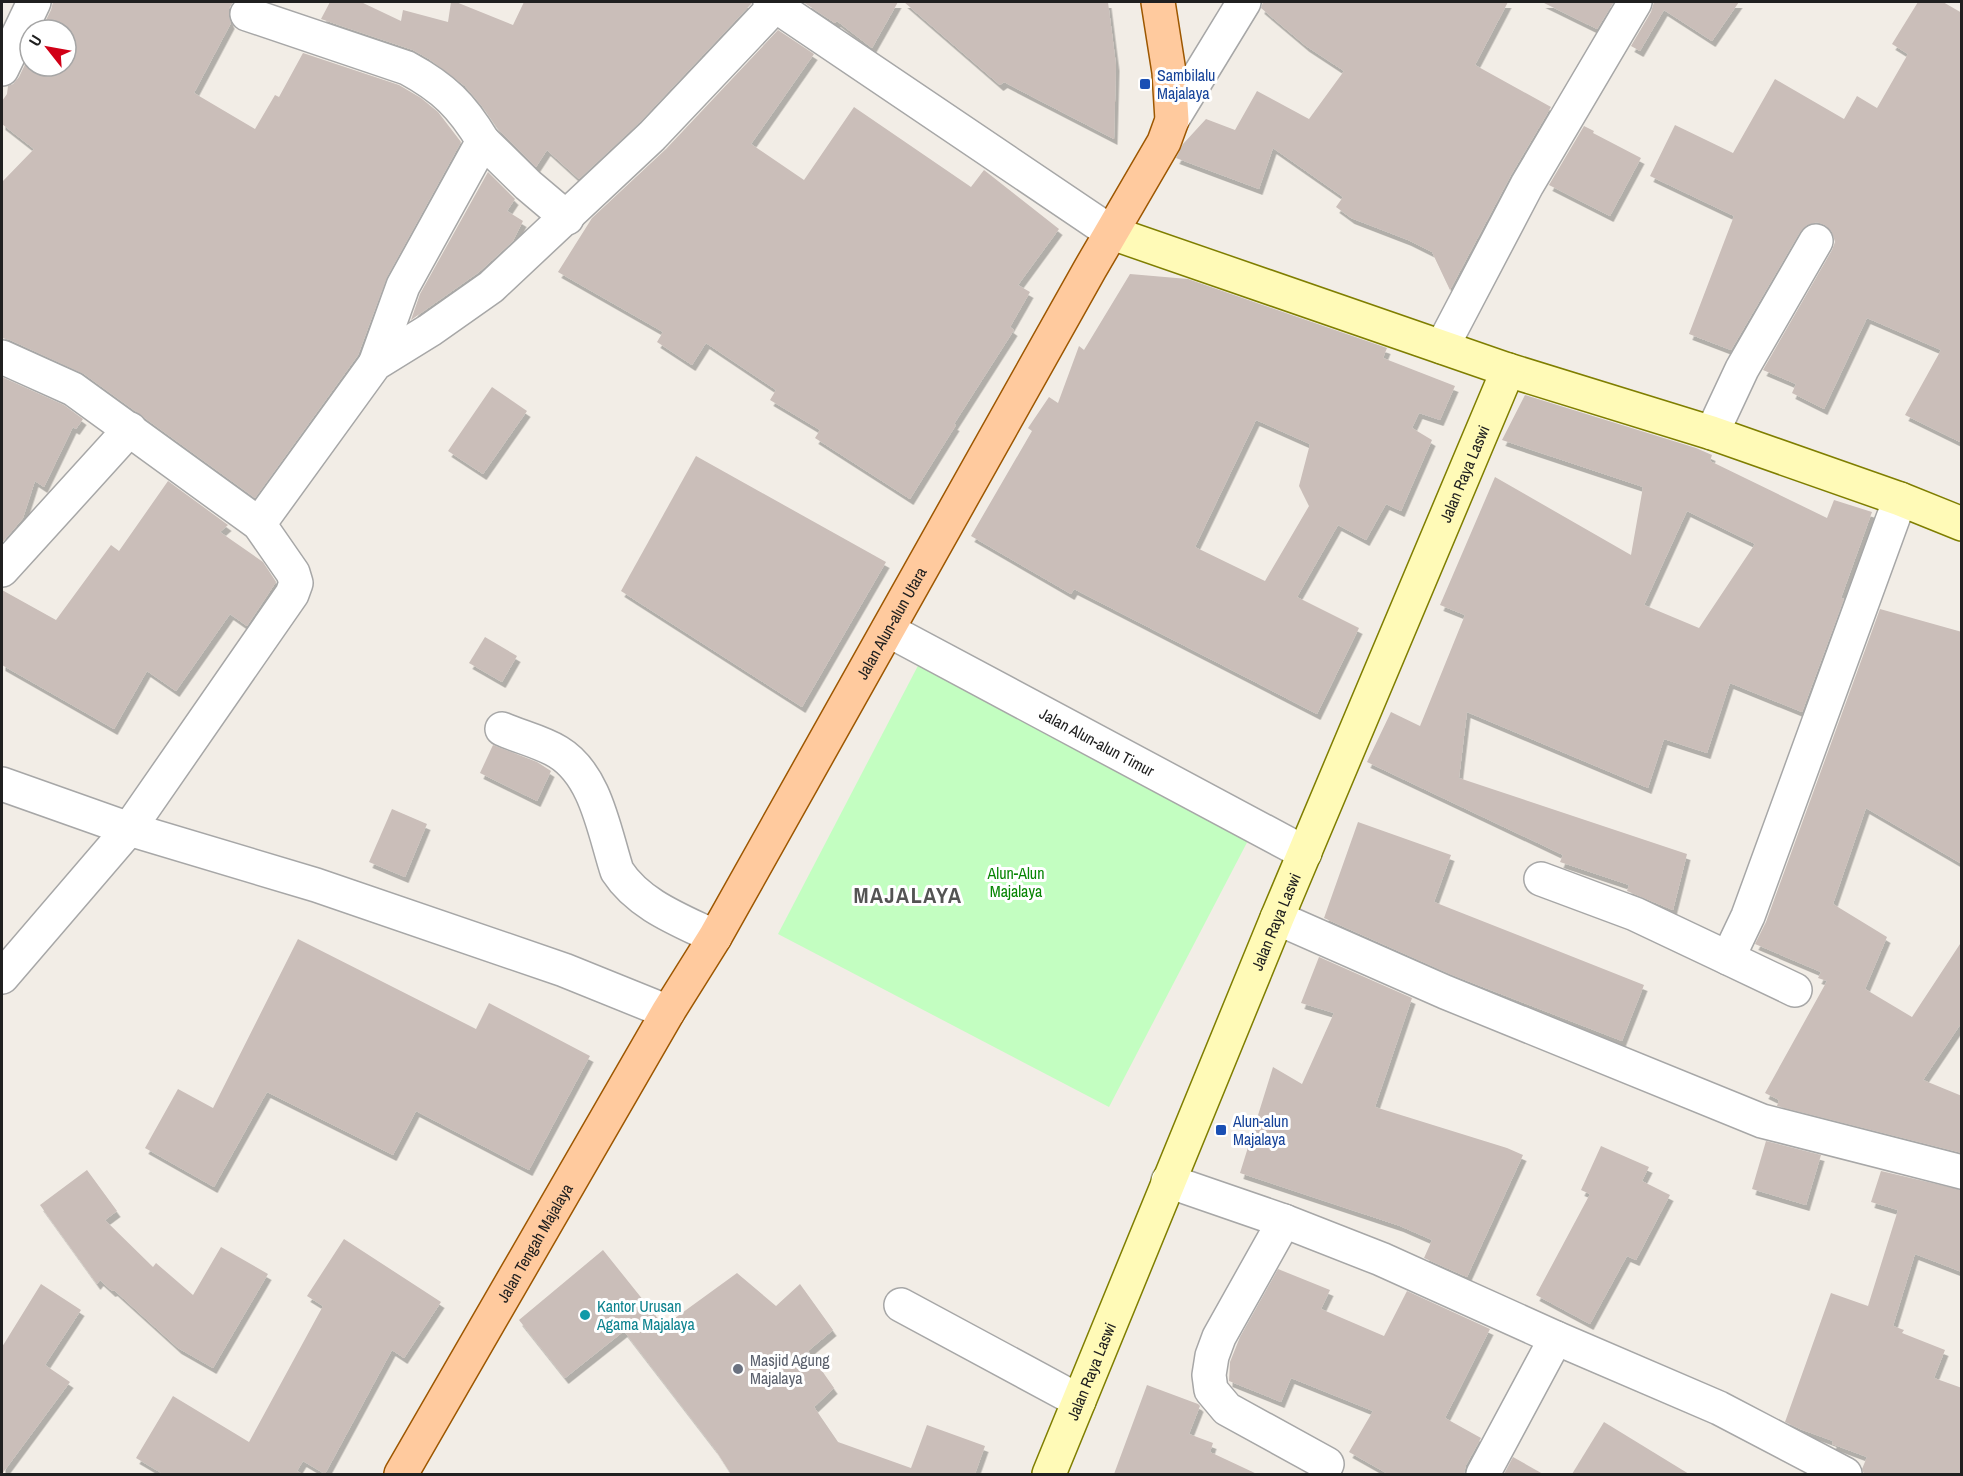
<svg xmlns="http://www.w3.org/2000/svg" width="1963" height="1476" viewBox="0 0 1963 1476" font-family="'Archivo Narrow',sans-serif">
<style>
.park{fill:#c3fec1}
.building{fill:#cabeb9;fill-rule:evenodd;filter:url(#shadow)}
.lines{fill:none;stroke-linecap:round;stroke-linejoin:round}
.minor-casing{stroke:#a7a7a7;stroke-width:36}
.tertiary-casing{stroke:#a7a7a7;stroke-width:36}
.secondary-casing{stroke:#7f7e00;stroke-width:36}
.primary-casing{stroke:#9d5700;stroke-width:36}
.minor{stroke:#fff;stroke-width:33}
.tertiary{stroke:#fff;stroke-width:33}
.secondary{stroke:#fffab7;stroke-width:33}
.primary{stroke:#ffca9e;stroke-width:33}
.transit-dot{fill:#1a4fb4;stroke:#fff;stroke-width:2}
.culture-dot{fill:#0f9aa8;stroke:#fff;stroke-width:2}
.worship-dot{fill:#6b7280;stroke:#fff;stroke-width:2}
.labels{text-anchor:middle;stroke-width:6;stroke-linejoin:round;paint-order:stroke}
.transit-label{font-size:16px;fill:#164399;stroke:#fff;text-anchor:start}
.street-label{font-size:16px;fill:#202020;stroke:#fff}
.park-label{font-size:16px;fill:#078503;stroke:#fff}
.culture-label{font-size:16px;fill:#0d838f;stroke:#fff;text-anchor:start}
.worship-label{font-size:16px;fill:#5b616d;stroke:#fff;text-anchor:start}
.district-label{font-size:22px;font-weight:bold;letter-spacing:1.5px;fill:#535353;stroke:#fff}
</style>
<defs>
<filter id="shadow"><feDropShadow dx="3.5" dy="6" stdDeviation="0" flood-color="#0004"/></filter>
</defs>
<rect width="100%" height="100%" fill="#f2ede6"/>
<polygon class="park" points="922,658 1253,831 1109,1107 778,934"/>
<g class="building">
<polygon points="53,2 233,2 229,9 229,17 231,23 194,93 255,129 275,95 279,97 303,53 399,85 421,98 438,112 461,142 387,277 358,355 255,498 84,374 10,340 2,338 2,182 34,149 2,124 2,101 7,94 8,86 13,84 19,77 30,54 30,66 66,66 66,30 41,30 51,10"/>
<polygon points="330,2 361,2 401,21 403,10 448,22 451,2 456,2 513,25 524,2 751,2 752,3 639,123 579,179 547,150 536,167 498,129 482,106 465,86 429,59 413,50 321,19"/>
<polygon points="803,2 898,2 872,48 837,21 835,23"/>
<polygon points="904,2 1108,2 1116,65 1114,139 1004,82 1000,85"/>
<polygon points="1263,2 1508,2 1475,65 1551,107 1511,175 1450,290 1432,252 1408,240 1351,218 1336,207 1343,197 1273,148 1259,189 1176,158 1183,144 1206,119 1235,130 1257,91 1309,119 1344,71 1306,46 1261,8"/>
<polygon points="1542,2 1614,2 1597,29"/>
<polygon points="1654,2 1739,2 1712,41 1664,10 1640,51 1631,46 1651,12"/>
<polygon points="1918,2 1943,2 1962,13 1962,443 1905,415 1941,350 1867,318 1824,409 1792,393 1796,384 1763,370 1832,250 1835,242 1832,232 1825,225 1817,222 1807,225 1800,232 1731,350 1689,334 1734,216 1650,176 1675,125 1733,153 1775,79 1844,119 1857,96 1877,108 1908,54 1892,44"/>
<polygon points="778,30 814,54 751,144 804,180 854,107 971,187 984,170 1059,229 1018,285 1030,292 1010,327 1014,330 954,424 956,425 910,499 815,438 820,430 770,400 776,390 706,343 692,365 657,342 663,332 558,272 592,218 666,149"/>
<polygon points="1584,126 1594,131 1593,133 1641,158 1610,216 1549,185"/>
<polygon points="488,172 515,199 507,211 523,221 513,241 479,272 411,320 420,294"/>
<path d="M1130 274 1188 279 1387 348 1383 358 1455 386 1440 420 1419 413 1412 428 1432 440 1401 511 1386 504 1366 540 1338 525 1297 597 1359 628 1317 714 1074 589 1071 594 971 536 1032 431 1028 428 1049 397 1058 403 1079 346 1084 350ZM1256 420 1310 444 1299 486 1309 506 1265 581 1195 547Z"/>
<polygon points="2,377 64,405 83,419 76,429 73,427 44,487 35,481 23,518 2,543"/>
<polygon points="492,387 527,411 483,474 448,451"/>
<path d="M1525 395 1696 448 1712 455 1710 461 1827 518 1834 500 1872 512 1841 598 1844 599 1802 712 1730 683 1707 753 1664 739 1648 788 1467 712 1459 778 1687 854 1673 910 1627 891 1629 885 1560 862 1563 855 1367 762 1391 712 1420 726 1465 615 1440 605 1495 477 1631 555 1643 487 1502 440ZM1687 511 1755 544 1699 628 1644 605Z"/>
<polygon points="696,456 886,562 802,707 621,591"/>
<polygon points="168,481 228,525 220,532 263,562 276,582 247,626 230,614 176,691 147,671 114,729 2,665 2,590 56,620 111,545 119,551"/>
<polygon points="1880,609 1962,632 1962,864 1866,808 1833,904 1887,937 1865,989 1912,1017 1962,941 1962,1022 1923,1080 1962,1096 1962,1153 1777,1106 1779,1100 1765,1093 1827,981 1818,978 1821,972 1755,944 1766,922"/>
<polygon points="485,637 517,656 502,682 469,663"/>
<polygon points="493,745 537,762 551,771 537,801 480,773"/>
<polygon points="392,809 427,824 405,877 369,862"/>
<polygon points="1358,822 1451,855 1434,902 1644,985 1622,1041 1452,975 1324,918"/>
<polygon points="298,939 476,1029 489,1003 590,1056 529,1170 416,1111 393,1155 267,1092 214,1187 145,1148 178,1089 213,1108"/>
<polygon points="1319,957 1412,998 1375,1107 1507,1148 1523,1155 1467,1277 1424,1258 1432,1240 1400,1226 1240,1173 1273,1067 1302,1084 1334,1013 1301,1003"/>
<polygon points="1766,1141 1821,1155 1806,1205 1752,1189"/>
<polygon points="1601,1146 1649,1167 1642,1181 1670,1195 1636,1260 1627,1256 1590,1324 1536,1295 1590,1194 1581,1190"/>
<polygon points="87,1170 117,1211 105,1220 153,1267 156,1263 193,1295 221,1247 268,1274 213,1368 178,1348 114,1290 112,1291 100,1280 97,1284 40,1205"/>
<polygon points="1881,1171 1962,1190 1962,1272 1915,1254 1893,1326 1904,1330 1902,1333 1945,1350 1934,1378 1962,1388 1962,1474 1864,1474 1862,1469 1867,1457 1832,1444 1833,1441 1800,1429 1785,1422 1831,1293 1868,1306 1898,1210 1871,1202"/>
<polygon points="344,1239 441,1302 404,1358 392,1350 325,1474 303,1461 297,1471 302,1474 163,1474 136,1458 173,1396 249,1442 323,1306 307,1296"/>
<polygon points="603,1250 664,1326 737,1273 776,1306 800,1284 833,1330 808,1351 834,1388 814,1407 838,1442 911,1468 927,1425 985,1446 975,1474 731,1474 715,1449 624,1331 565,1378 519,1320"/>
<polygon points="1278,1269 1330,1290 1321,1309 1384,1336 1407,1291 1490,1329 1445,1418 1481,1438 1466,1465 1464,1474 1388,1474 1349,1452 1373,1411 1291,1378 1281,1402 1229,1381 1230,1362 1240,1337"/>
<polygon points="41,1284 81,1310 45,1365 70,1382 2,1474 2,1347"/>
<polygon points="1147,1385 1198,1404 1200,1406 1189,1434 1213,1443 1210,1452 1257,1474 1114,1474"/>
<polygon points="1604,1422 1689,1474 1572,1474"/>
<polygon points="1513,1457 1543,1474 1504,1474"/>
</g>
<g class="lines">
<g class="minor-casing">
<g id="minor">
<path d="M247 14 407 68C444 88 462 106 483 141L403 286 375 364"/>
<polyline points="2,69 34,2"/>
<polyline points="1172,120 1244,2"/>
<polyline points="483,141 528,185 567,218"/>
<polyline points="1442,347 1527,185 1635,2"/>
<polyline points="2,357 73,389 259,524 293,573 296,583 292,594 129,829 2,977"/>
<polyline points="1712,433 1742,369 1816,241"/>
<polyline points="259,524 375,364 430,330 491,287 652,136 775,6 774,2"/>
<polyline points="2,570 130,429"/>
<path id="s1" d="M888 630 1305 853"/>
<path d="M502 729C520 737 542 742 558 752 596 775 604 831 617 871 639 905 680 920 715 937"/>
<polyline points="2,784 129,829 316,885 564,970 668,1012"/>
<polyline points="1541,879 1635,914 1728,958"/>
<polyline points="1277,918 1445,992 1762,1121 1962,1172"/>
<polyline points="1795,990 1728,958 1748,916 1900,499"/>
<polyline points="1168,1181 1284,1221 1381,1259 1556,1338 1719,1408 1845,1474"/>
<polyline points="1284,1221 1219,1337 1212,1356 1209,1375 1211,1390 1227,1409 1327,1464"/>
<polyline points="901,1305 1079,1401"/>
<polyline points="1483,1474 1556,1338"/>
</g>
</g>
<g class="tertiary-casing">
<polyline id="tertiary" points="770,2 1112,233"/>
</g>
<g class="secondary-casing">
<g id="secondary">
<polyline points="1112,233 1508,370 1712,433 1900,499 1962,524"/>
<path id="s2" d="M1049 1474 1277 918 1508 370"/>
</g>
</g>
<g class="primary-casing">
<g id="primary">
<path id="s3" d="M401 1474 668 1012 715 937 1090 269 1164 142 1172 120 1169 72 1158 2"/>
</g>
</g>
<use href="#minor" class="minor"/>
<use href="#tertiary" class="tertiary"/>
<use href="#secondary" class="secondary"/>
<use href="#primary" class="primary"/>
</g>
<g class="transit-dot">
<rect x="1139" y="78" width="12" height="12" rx="3"/>
<rect x="1215" y="1124" width="12" height="12" rx="3"/>
</g>
<circle class="culture-dot" cx="585" cy="1315" r="6"/>
<circle class="worship-dot" cx="738" cy="1369" r="6"/>
<g class="labels">
<g class="transit-label">
<text x="1157" y="81">Sambilalu<tspan x="1157" dy="18">Majalaya</tspan></text>
<text x="1233" y="1127">Alun-alun<tspan x="1233" dy="18">Majalaya</tspan></text>
</g>
<g class="street-label">
<text dy="6" stroke="none"><textPath href="#s2" startOffset="1083">Jalan Raya Laswi</textPath></text>
<text dy="6" stroke="none"><textPath href="#s3" startOffset="982">Jalan Alun-alun Utara</textPath></text>
<text dy="6" stroke="none"><textPath href="#s1" startOffset="237">Jalan Alun-alun Timur</textPath></text>
<text dy="6" stroke="none"><textPath href="#s2" startOffset="597">Jalan Raya Laswi</textPath></text>
<text dy="6" stroke="none"><textPath href="#s3" startOffset="267">Jalan Tengah Majalaya</textPath></text>
<text dy="6" stroke="none"><textPath href="#s2" startOffset="111">Jalan Raya Laswi</textPath></text>
</g>
<g class="park-label">
<text x="1016" y="879">Alun-Alun<tspan x="1016" dy="18">Majalaya</tspan></text>
</g>
<g class="culture-label">
<text x="597" y="1312">Kantor Urusan<tspan x="597" dy="18">Agama Majalaya</tspan></text>
</g>
<g class="worship-label">
<text x="750" y="1366">Masjid Agung<tspan x="750" dy="18">Majalaya</tspan></text>
</g>
<g class="district-label">
<text x="908" y="903">MAJALAYA</text>
</g>
</g>
<rect width="1963" height="1476" fill="none" stroke="#202020" stroke-width="6"/>
<g transform="translate(48 48) rotate(301)"><circle r="28" fill="#ffffff" stroke="#a6a6a6" stroke-width="1.5"/>
<path d="M0-4.5L10 22L0 15L-10 22Z" fill="#d10017"/>
<text y="-9" font-size="16" font-weight="bold" text-anchor="middle" fill="#202020">U</text>
</g>
</svg>
